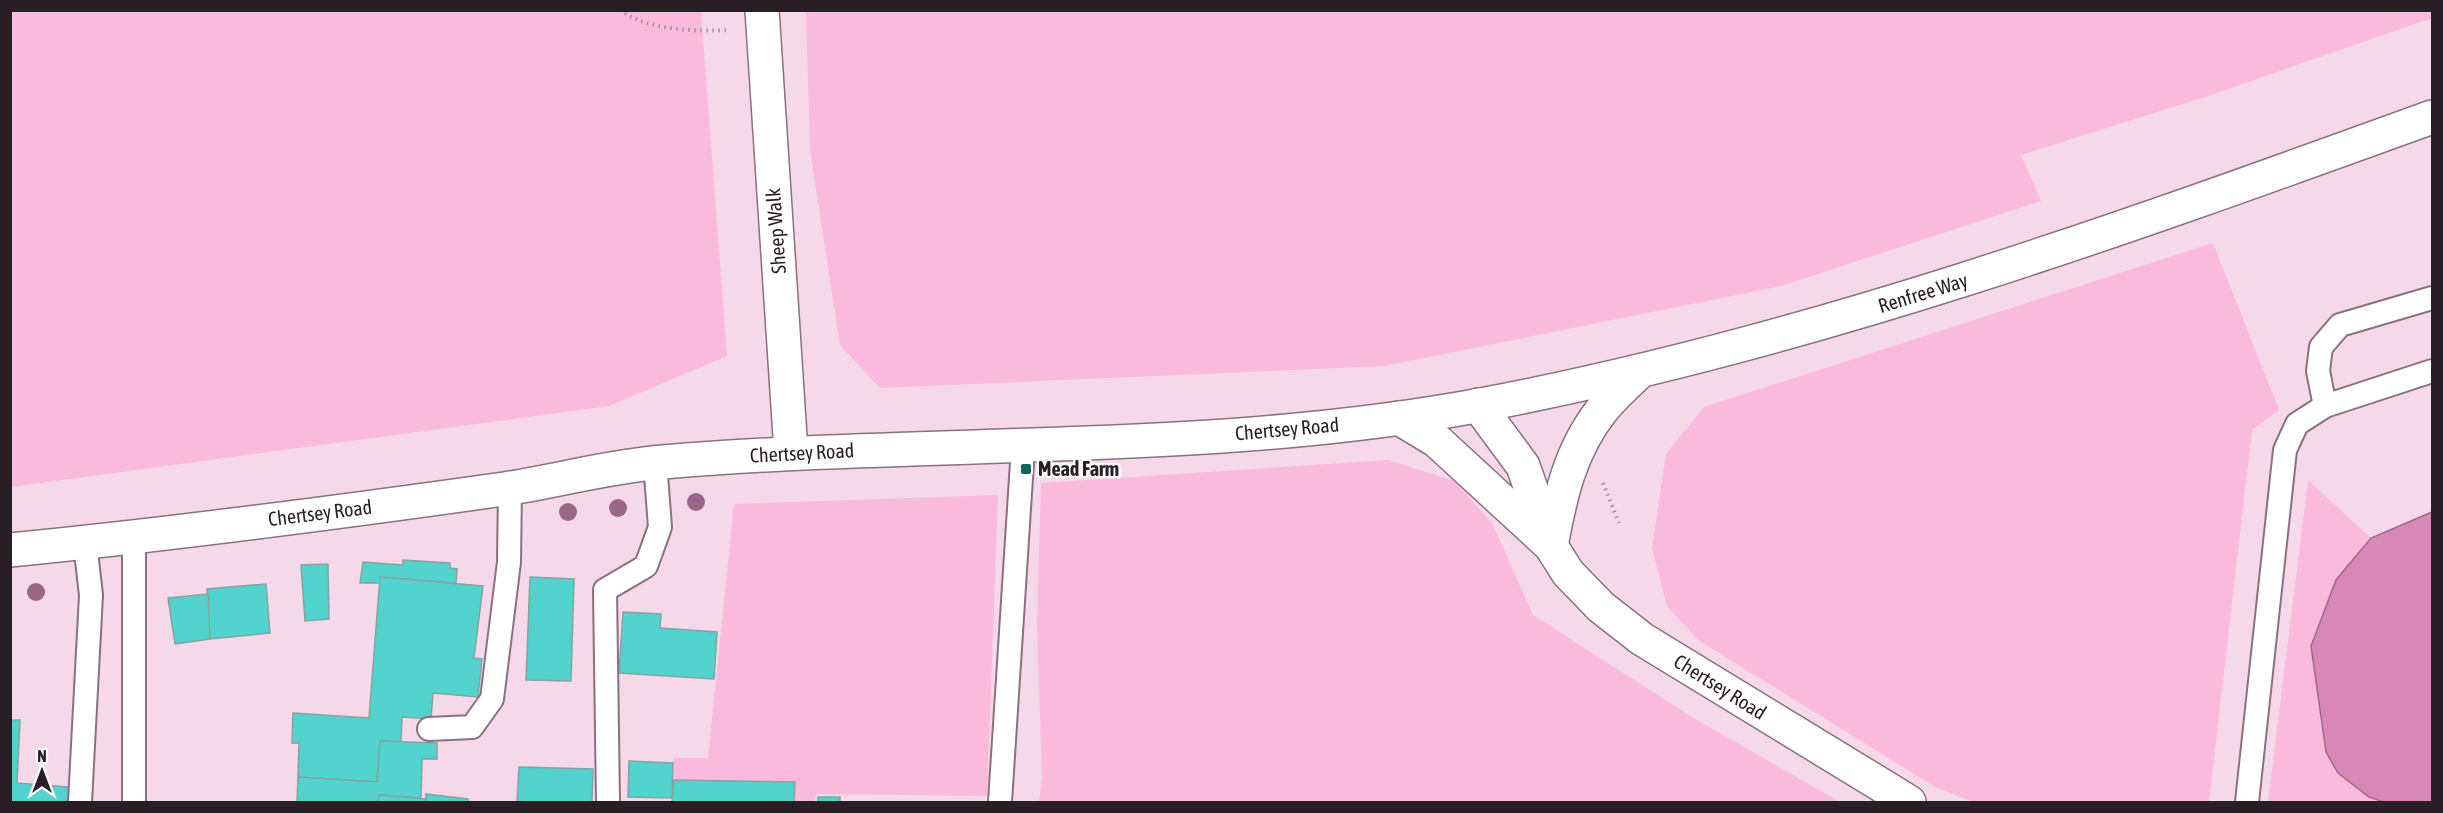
<svg xmlns="http://www.w3.org/2000/svg" width="2443" height="813" viewBox="0 0 2443 813" font-family="'Asap Condensed',sans-serif">
<style>
.green{fill:#fabadd}
.water{fill:#d788b6;stroke:#a2688a;stroke-width:1.5}
.building{fill:#53d3cd;stroke:#83a4a2;stroke-width:1.5}
.lines{fill:none;stroke-linecap:round;stroke-linejoin:round}
.service-casing{stroke:#8a717f;stroke-width:26}
.minor-casing{stroke:#8a717f;stroke-width:36}
.tertiary-casing{stroke:#8a717f;stroke-width:36}
.secondary-casing{stroke:#8a717f;stroke-width:36}
.path{stroke:#a5909c;stroke-width:4;stroke-dasharray:1.5 4.5;stroke-linecap:butt}
.service{stroke:#fff;stroke-width:22}
.minor{stroke:#fff;stroke-width:33}
.tertiary{stroke:#fff;stroke-width:33}
.secondary{stroke:#fff;stroke-width:33}
.tree{fill:#9b6788}
.poi-dot{fill:#166461;stroke:#fff;stroke-width:2}
.labels{text-anchor:middle;stroke-width:4.5;stroke-linejoin:round;paint-order:stroke}
.street-label{font-size:20px;fill:#281e24;stroke:#fff}
.poi-label{font-size:20px;font-weight:bold;fill:#281e24;stroke:#fff;text-anchor:start}
</style>
<rect width="100%" height="100%" fill="#f5d9e8"/>
<g class="green">
<polygon points="2432,10 2432,18 2208,96 2021,155 2041,201 1781,286 1384,366 880,388 840,345 810,150 806,11"/>
<polygon points="10,11 701,11 727,356 609,406 11,487"/>
<polygon points="2213,243 2279,410 2252,430 2209,802 1973,802 1935,787 1698,640 1667,606 1652,548 1666,454 1704,407"/>
<polygon points="1388,460 1454,481 1492,523 1533,615 1695,719 1840,802 1039,802 1042,779 1037,627 1041,483"/>
<polygon points="2308,480 2371,538 2336,580 2369,797 2384,802 2268,802"/>
<polygon points="998,495 987,796 816,794 815,802 794,802 794,782 674,780 673,758 708,758 734,504"/>
</g>
<polygon class="water" points="2432,512 2432,802 2384,802 2369,797 2338,773 2326,752 2311,646 2336,580 2371,538"/>
<g class="building">
<polygon points="403,560 450,563 450,568 457,569 456,583 380,577 380,583 360,583 363,562 403,565"/>
<polygon points="328,564 329,619 305,621 301,565"/>
<polygon points="380,577 483,586 474,658 482,659 478,697 433,693 431,719 402,717 401,742 380,741 377,782 298,777 299,743 292,743 293,713 369,718"/>
<polygon points="530,577 574,579 571,681 526,680"/>
<polygon points="266,584 270,633 210,639 207,589"/>
<polygon points="208,594 210,639 175,644 168,598"/>
<polygon points="623,612 661,614 660,628 717,632 714,679 619,673"/>
<polygon points="10,720 20,720 17,783 68,787 67,802 10,802"/>
<polygon points="380,741 437,743 437,759 422,759 421,798 379,795 378,802 297,802 298,777 377,782"/>
<polygon points="629,761 673,763 672,798 628,797"/>
<polygon points="519,767 593,769 592,802 517,802"/>
<polygon points="674,780 795,782 794,802 672,802"/>
<polygon points="426,794 468,799 468,802 426,802"/>
<polygon points="379,795 426,799 426,802 378,802"/>
<rect x="818" y="797" width="22" height="5"/>
</g>
<g class="lines">
<g class="service-casing">
<g id="service">
<polyline points="2325,406 2318,371 2321,347 2340,325 2432,298"/>
<polyline points="134,536 134,802"/>
<polyline points="429,729 472,727 492,699 509,562 510,488"/>
<polyline points="80,802 91,595 85,543"/>
<polyline points="608,802 605,590 646,566 660,527 655,462"/>
<polyline points="1000,802 1023,447"/>
<polyline points="2247,802 2285,450 2297,424 2325,406 2432,371"/>
</g>
</g>
<g class="minor-casing">
<path id="minor" d="M1551 546C1560 497 1570 450 1602 410 1612 397 1626 385 1638 373"/>
</g>
<g class="tertiary-casing">
<g id="tertiary">
<polyline points="762,10 791,452"/>
<polyline points="1478,405 1523,466 1551,546 1568,573 1601,607 1642,639 1909,802"/>
<polyline points="1399,418 1437,441 1550,545"/>
</g>
</g>
<g class="secondary-casing">
<path id="secondary" d="M10 550C175 534 340 512 504 489 557 481 610 466 663 462 936 439 1212 455 1481 405 1808 343 2120 230 2432 117"/>
</g>
<g class="path">
<path d="M620 10C645 30 698 32 729 30"/>
<polyline points="1603,483 1619,523"/>
</g>
<use href="#service" class="service"/>
<use href="#minor" class="minor"/>
<use href="#tertiary" class="tertiary"/>
<use href="#secondary" class="secondary"/>
</g>
<g class="tree">
<circle cx="696" cy="502" r="9"/>
<circle cx="618" cy="508" r="9"/>
<circle cx="568" cy="512" r="9"/>
<circle cx="36" cy="592" r="9"/>
</g>
<rect class="poi-dot" x="1020" y="463" width="12" height="12" rx="3"/>
<g class="labels">
<g class="street-label">
<text transform="translate(776 231) rotate(-94)" y="7">Sheep Walk</text>
<text transform="translate(1923 293) rotate(-17)" y="7">Renfree Way</text>
<text transform="translate(1287 429) rotate(-5)" y="7">Chertsey Road</text>
<text transform="translate(802 453) rotate(-3)" y="7">Chertsey Road</text>
<text transform="translate(320 513) rotate(-7)" y="7">Chertsey Road</text>
<text transform="translate(1720 687) rotate(32)" y="7">Chertsey Road</text>
</g>
<g class="poi-label">
<text x="1038" y="476">Mead Farm</text>
</g>
</g>
<rect width="2443" height="813" fill="none" stroke="#281e24" stroke-width="24"/>
<g transform="translate(42 771)" stroke="#ffffff" stroke-width="4.5" paint-order="stroke">
<path d="M0-4.5L10 22L0 15L-10 22Z" fill="#281e24"/>
<text y="-9" font-size="16" font-weight="bold" text-anchor="middle" fill="#281e24">N</text>
</g>
</svg>
